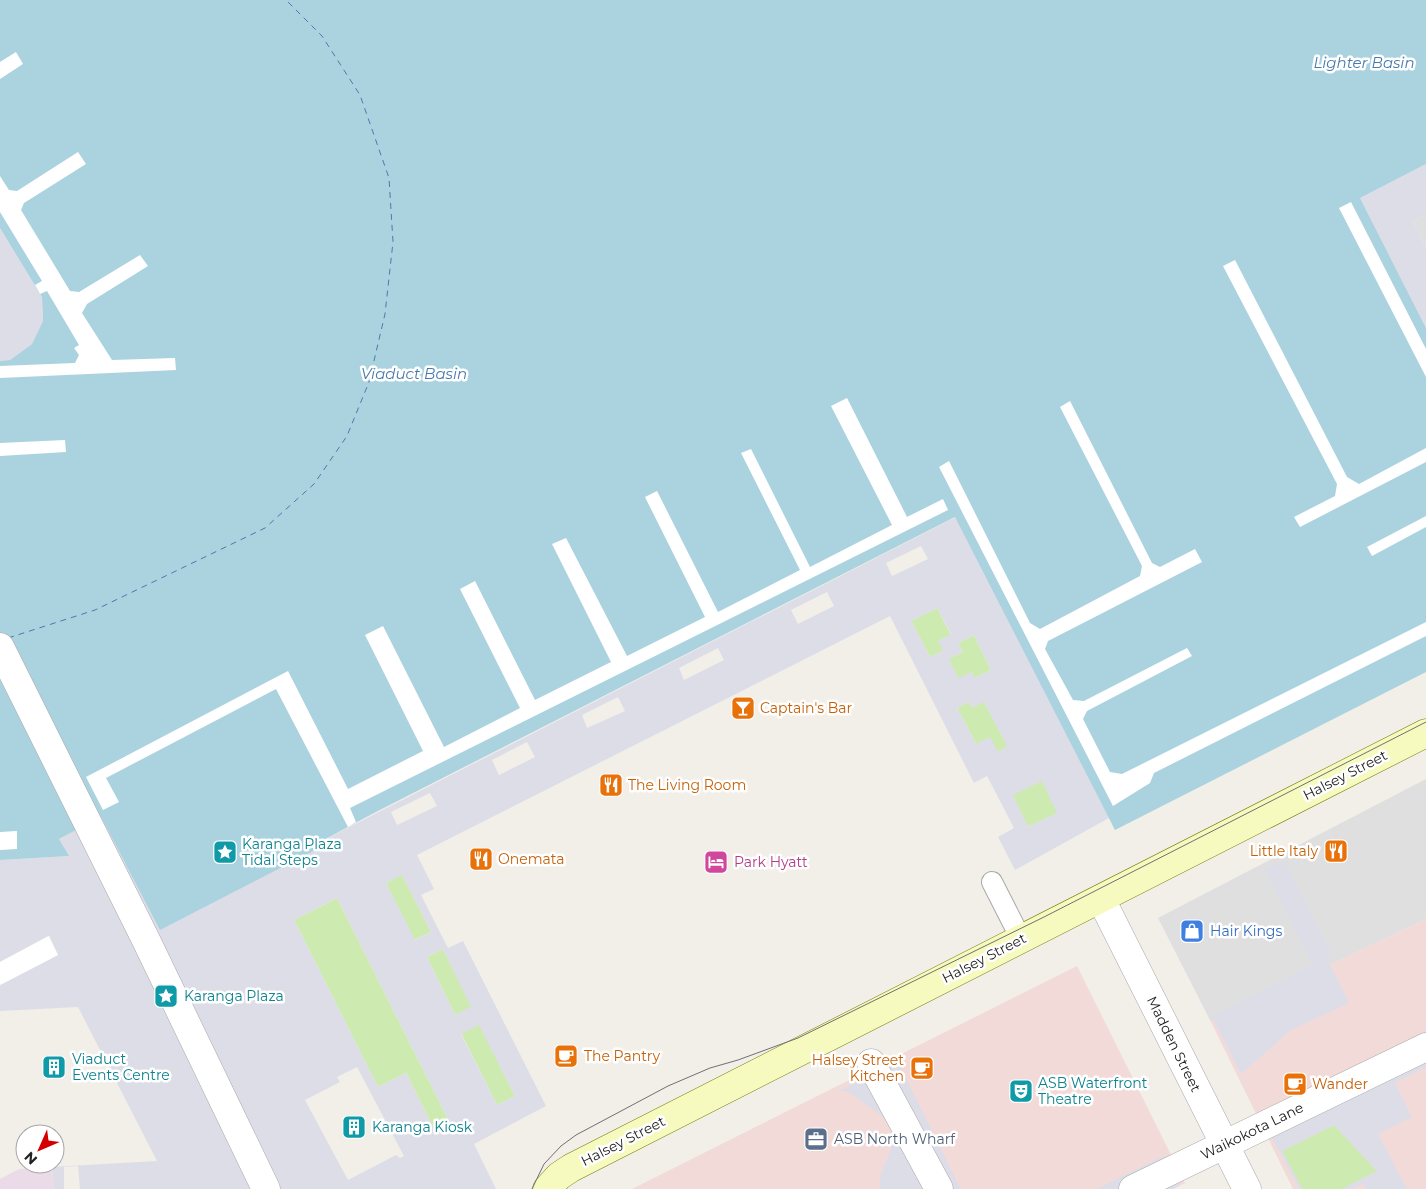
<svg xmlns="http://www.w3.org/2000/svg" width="1426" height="1189" viewBox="0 0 1426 1189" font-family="Montserrat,sans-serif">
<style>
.residential{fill:#e0dfdf}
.commercial{fill:#f2dad9}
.industrial{fill:#ebdbe8}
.grass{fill:#cdebb0}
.plaza{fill:#dddde8;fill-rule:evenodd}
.water{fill:#aad3df}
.pier{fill:#fff}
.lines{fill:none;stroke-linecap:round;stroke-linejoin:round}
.ferry{stroke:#4a7aab;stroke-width:1;stroke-dasharray:6 5;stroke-linecap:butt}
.service-casing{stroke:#a9a9a9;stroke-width:22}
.pedestrian-casing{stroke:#a9a9a9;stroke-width:29}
.minor-casing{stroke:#a9a9a9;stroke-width:29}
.secondary-casing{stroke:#707d05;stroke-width:29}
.service{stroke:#fff;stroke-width:20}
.pedestrian{stroke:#fff;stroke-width:28}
.minor{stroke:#fff;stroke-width:28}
.secondary{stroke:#f7fabf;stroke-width:28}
.tram{stroke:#707070;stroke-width:1}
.labels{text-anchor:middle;stroke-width:5;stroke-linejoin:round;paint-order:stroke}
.food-label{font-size:14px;fill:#c56008;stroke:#fff;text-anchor:start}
.street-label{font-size:14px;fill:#222;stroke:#fff}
.culture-label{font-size:14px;fill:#0d838f;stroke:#fff;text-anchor:start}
.hotel-label{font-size:14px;fill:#b23c85;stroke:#fff;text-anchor:start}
.shop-label{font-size:14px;fill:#366cbe;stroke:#fff;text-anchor:start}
.service-label{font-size:14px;fill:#4e5e75;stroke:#fff;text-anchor:start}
.water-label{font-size:15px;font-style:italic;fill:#4a7aab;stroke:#fff}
</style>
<rect width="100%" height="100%" fill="#f2efe9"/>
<g class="residential">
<polygon points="1426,215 1426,248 1413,221"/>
<polygon points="1426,779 1426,919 1211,1022 1158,918"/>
</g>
<g class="commercial">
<polygon points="1426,919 1426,1189 1293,1189 1211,1022"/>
<polygon points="1077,966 1185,1183 1173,1189 632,1189"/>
</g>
<polygon class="industrial" points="52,1167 54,1189 0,1189 0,1179 19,1169"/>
<g class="grass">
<polygon points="937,608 951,635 943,651 930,657 911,621"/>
<polygon points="974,635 991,670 975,678 958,678 948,659 963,652 958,643"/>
<polygon points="969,702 984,702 1008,746 998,752 976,744 957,708"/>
<polygon points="1042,780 1058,813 1028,827 1012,795"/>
<polygon points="402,874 431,932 414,940 386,883"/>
<polygon points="337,898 452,1127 437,1135 406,1073 378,1087 294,920"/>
<polygon points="443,949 472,1007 455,1015 427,957"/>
<polygon points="479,1024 515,1096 497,1105 461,1033"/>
<polygon points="1334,1125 1377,1171 1342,1189 1302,1189 1282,1151"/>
</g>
<g class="plaza">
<polygon points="1426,164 1426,215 1413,221 1426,248 1426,328 1360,198"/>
<polygon points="0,228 42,297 43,321 32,344 10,360 0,361"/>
<path d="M956 517 1109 818 1015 870 998 837 1014 828 987 776 974 783 890 616 417 855 434 889 421 895 448 948 463 941 546 1106 474 1144 496 1189H80L78 1166 64 1167V1189H54L52 1167 157 1161 78 1007 0 1011V985L58 955 48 936 0 962V860L68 856 59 839 101 817 125 863 318 843ZM921 546 928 559 892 576 886 563ZM827 592 834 606 798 624 791 610ZM937 608 951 634 938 641 943 651 930 657 911 621ZM974 635 991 670 975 678 972 672 958 678 949 659 963 652 958 643ZM718 648 724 660 684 680 679 668ZM618 697 625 711 587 728 582 715ZM969 702 972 708 984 702 1007 746 998 752 990 737 976 744 957 708ZM527 742 535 757 499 775 492 760ZM1042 781 1057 813 1028 827 1013 795ZM430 793 437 806 397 825 391 812ZM402 875 431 932 415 940 386 883ZM337 898 452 1127 437 1135 406 1073 378 1087 294 920ZM443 949 471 1007 455 1015 427 957ZM479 1025 515 1096 497 1105 461 1034ZM357 1067 404 1156 400 1158 396 1155 348 1180 305 1100 340 1082 337 1077Z"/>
<polygon points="1284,860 1332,954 1326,957 1349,1003 1291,1030 1241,1074 1212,1017 1312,964 1265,870"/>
<polygon points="1426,1031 1426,1067 1395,1083 1412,1117 1378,1134 1407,1189 1366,1189 1363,1184 1352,1189 1342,1189 1377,1171 1334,1125 1282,1151 1302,1189 1299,1189 1259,1113"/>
<polygon points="898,1062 960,1188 959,1189 880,1189 880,1176 891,1149 894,1131 885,1118 847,1091 839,1091"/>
<polygon points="1164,1156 1179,1186 1173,1189 1096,1189"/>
</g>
<polygon class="water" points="0,0 1426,0 1426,164 1360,198 1426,328 1426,672 1115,830 955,517 374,813 318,843 321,847 160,930 101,817 59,839 69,856 0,860 0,361 10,360 32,344 43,321 42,297 0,228"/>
<g class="pier">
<polygon points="16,52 23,64 0,79 0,62"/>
<polygon points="78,152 86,164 24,203 21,210 70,291 79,292 140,255 148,266 87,304 82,313 112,360 175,358 176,370 0,378 0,366 75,363 79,355 74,348 79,345 47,291 40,294 38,290 35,285 42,281 0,212 0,176 9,190 17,191"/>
<polygon points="1351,202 1426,349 1426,377 1339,208"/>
<polygon points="1235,260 1347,477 1359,484 1426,448 1426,462 1300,527 1294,517 1335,496 1337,484 1223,266"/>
<polygon points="847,398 907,517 943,499 948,510 350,808 356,822 348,827 276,689 106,778 119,802 103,810 86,777 288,671 348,789 423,751 365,635 383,626 444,747 520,708 460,589 475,581 535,700 611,662 552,544 566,538 627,656 705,617 645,497 657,491 718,612 800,570 741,453 751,449 810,567 892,525 831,406"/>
<polygon points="1070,401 1152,563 1160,567 1195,549 1202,562 1048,641 1045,649 1073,700 1084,701 1187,648 1192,656 1087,711 1083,719 1110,772 1122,774 1426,622 1426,636 1154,773 1150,783 1113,806 939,467 949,461 1030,623 1040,629 1140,576 1142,566 1060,407"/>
<polygon points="65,440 66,452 0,456 0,443"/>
<polygon points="1426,516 1426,527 1372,556 1367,547"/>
<polygon points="17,831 17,849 0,850 0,832"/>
<polygon points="49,936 58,955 0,985 0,962"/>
</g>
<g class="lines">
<polyline class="ferry" points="8,638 95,610 265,528 314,484 347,436 369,382 385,314 393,242 389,178 360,95 322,36 286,0"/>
<g class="service-casing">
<polyline id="service" points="992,882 1021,939"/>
</g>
<g class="pedestrian-casing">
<g id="pedestrian">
<polyline points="0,647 145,938 266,1189"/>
<polyline points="871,1063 939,1189"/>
</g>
</g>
<g class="minor-casing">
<g id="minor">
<polyline points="1101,899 1247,1189"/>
<polyline points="1133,1189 1426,1047"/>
</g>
</g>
<g class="secondary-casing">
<polyline id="secondary" points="547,1189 559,1176 571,1168 1426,733"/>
</g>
<use href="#service" class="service"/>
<use href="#pedestrian" class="pedestrian"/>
<use href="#minor" class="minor"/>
<use href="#secondary" class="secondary"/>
<polyline class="tram" points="532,1189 544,1164 561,1146 576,1135 668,1086 710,1068 738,1060 798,1038 1044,917 1426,722"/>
</g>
<defs>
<g id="bar-square" transform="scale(1.25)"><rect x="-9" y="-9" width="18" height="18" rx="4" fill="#e8710a" stroke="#fff"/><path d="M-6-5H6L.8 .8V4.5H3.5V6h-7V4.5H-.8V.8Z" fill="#fff"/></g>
<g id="restaurant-square" transform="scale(1.25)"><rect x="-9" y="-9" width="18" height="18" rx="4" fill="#e8710a" stroke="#fff"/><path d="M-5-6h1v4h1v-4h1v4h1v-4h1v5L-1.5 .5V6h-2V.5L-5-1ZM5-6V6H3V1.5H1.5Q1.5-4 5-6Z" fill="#fff"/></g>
<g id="sight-square" transform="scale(1.25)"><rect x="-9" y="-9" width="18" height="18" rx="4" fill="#0f9aa8" stroke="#fff"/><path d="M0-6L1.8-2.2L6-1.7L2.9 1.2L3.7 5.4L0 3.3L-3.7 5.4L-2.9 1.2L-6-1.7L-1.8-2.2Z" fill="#fff"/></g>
<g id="hotel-square" transform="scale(1.25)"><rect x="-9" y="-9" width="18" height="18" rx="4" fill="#d1479c" stroke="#fff"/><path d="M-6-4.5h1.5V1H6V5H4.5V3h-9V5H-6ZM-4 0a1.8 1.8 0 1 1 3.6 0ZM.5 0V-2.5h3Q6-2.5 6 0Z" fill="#fff"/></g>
<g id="shop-square" transform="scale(1.25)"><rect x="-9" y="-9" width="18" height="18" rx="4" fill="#3f7fe0" stroke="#fff"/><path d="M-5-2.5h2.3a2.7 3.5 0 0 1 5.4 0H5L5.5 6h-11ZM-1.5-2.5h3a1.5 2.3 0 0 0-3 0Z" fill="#fff"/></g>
<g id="cafe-square" transform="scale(1.25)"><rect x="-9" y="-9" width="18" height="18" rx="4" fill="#e8710a" stroke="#fff"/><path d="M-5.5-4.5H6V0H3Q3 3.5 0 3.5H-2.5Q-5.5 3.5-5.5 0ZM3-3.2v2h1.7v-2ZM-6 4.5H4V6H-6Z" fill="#fff"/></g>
<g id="building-square" transform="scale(1.25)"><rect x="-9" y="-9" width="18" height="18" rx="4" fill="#0f9aa8" stroke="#fff"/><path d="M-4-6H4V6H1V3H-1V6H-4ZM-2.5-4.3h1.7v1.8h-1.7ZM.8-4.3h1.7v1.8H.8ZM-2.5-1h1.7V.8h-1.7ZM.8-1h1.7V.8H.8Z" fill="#fff"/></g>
<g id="theatre-square" transform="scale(1.25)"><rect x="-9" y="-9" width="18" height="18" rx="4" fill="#0f9aa8" stroke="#fff"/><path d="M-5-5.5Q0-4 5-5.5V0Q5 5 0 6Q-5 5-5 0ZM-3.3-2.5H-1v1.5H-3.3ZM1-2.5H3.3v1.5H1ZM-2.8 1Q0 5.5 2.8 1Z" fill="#fff"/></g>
<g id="office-square" transform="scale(1.25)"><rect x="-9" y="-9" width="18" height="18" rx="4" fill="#5c6f8a" stroke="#fff"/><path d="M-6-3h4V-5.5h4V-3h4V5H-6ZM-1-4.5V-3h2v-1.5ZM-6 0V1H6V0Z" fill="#fff"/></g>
</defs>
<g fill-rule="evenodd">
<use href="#bar-square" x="743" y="708"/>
<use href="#restaurant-square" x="611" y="785"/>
<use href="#restaurant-square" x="1336" y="851"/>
<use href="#sight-square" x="225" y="852"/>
<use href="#restaurant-square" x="481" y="859"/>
<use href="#hotel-square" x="716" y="862"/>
<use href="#shop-square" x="1192" y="931"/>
<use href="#sight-square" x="166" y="996"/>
<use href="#cafe-square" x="566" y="1056"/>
<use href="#building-square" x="54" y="1067"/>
<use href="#cafe-square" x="922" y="1068"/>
<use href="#cafe-square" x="1295" y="1084"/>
<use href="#theatre-square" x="1021" y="1091"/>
<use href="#building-square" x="354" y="1127"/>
<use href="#office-square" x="816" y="1139"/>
</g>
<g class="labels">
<g class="food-label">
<text x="760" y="713">Captain's Bar</text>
<text x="628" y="790">The Living Room</text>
<text x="1318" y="856" text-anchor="end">Little Italy</text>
<text x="498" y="864">Onemata</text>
<text x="584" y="1061">The Pantry</text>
<text x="904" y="1065" text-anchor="end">Halsey Street<tspan x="904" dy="16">Kitchen</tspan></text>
<text x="1312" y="1089">Wander</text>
</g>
<g class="street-label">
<text transform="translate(1345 775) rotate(-27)" y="5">Halsey Street</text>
<text transform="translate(984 958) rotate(-27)" y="5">Halsey Street</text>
<text transform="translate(1174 1044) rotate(64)" y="5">Madden Street</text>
<text transform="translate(1252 1131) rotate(-26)" y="5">Waikokota Lane</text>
<text transform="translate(623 1141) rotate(-27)" y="5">Halsey Street</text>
</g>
<g class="culture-label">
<text x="242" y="849">Karanga Plaza<tspan x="242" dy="16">Tidal Steps</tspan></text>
<text x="184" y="1001">Karanga Plaza</text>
<text x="72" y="1064">Viaduct<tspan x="72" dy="16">Events Centre</tspan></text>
<text x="1038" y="1088">ASB Waterfront<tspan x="1038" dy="16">Theatre</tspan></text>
<text x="372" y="1132">Karanga Kiosk</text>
</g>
<g class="hotel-label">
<text x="734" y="867">Park Hyatt</text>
</g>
<g class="shop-label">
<text x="1210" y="936">Hair Kings</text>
</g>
<g class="service-label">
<text x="834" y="1144">ASB North Wharf</text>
</g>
<g class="water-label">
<text x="1364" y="68">Lighter Basin</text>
<text x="414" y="379">Viaduct Basin</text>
</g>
</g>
<g transform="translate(40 1149) rotate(225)"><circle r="24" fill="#ffffff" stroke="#a7a7a7"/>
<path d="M0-4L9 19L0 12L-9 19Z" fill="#d40000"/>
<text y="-8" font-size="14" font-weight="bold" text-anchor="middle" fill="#222222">N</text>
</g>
</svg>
